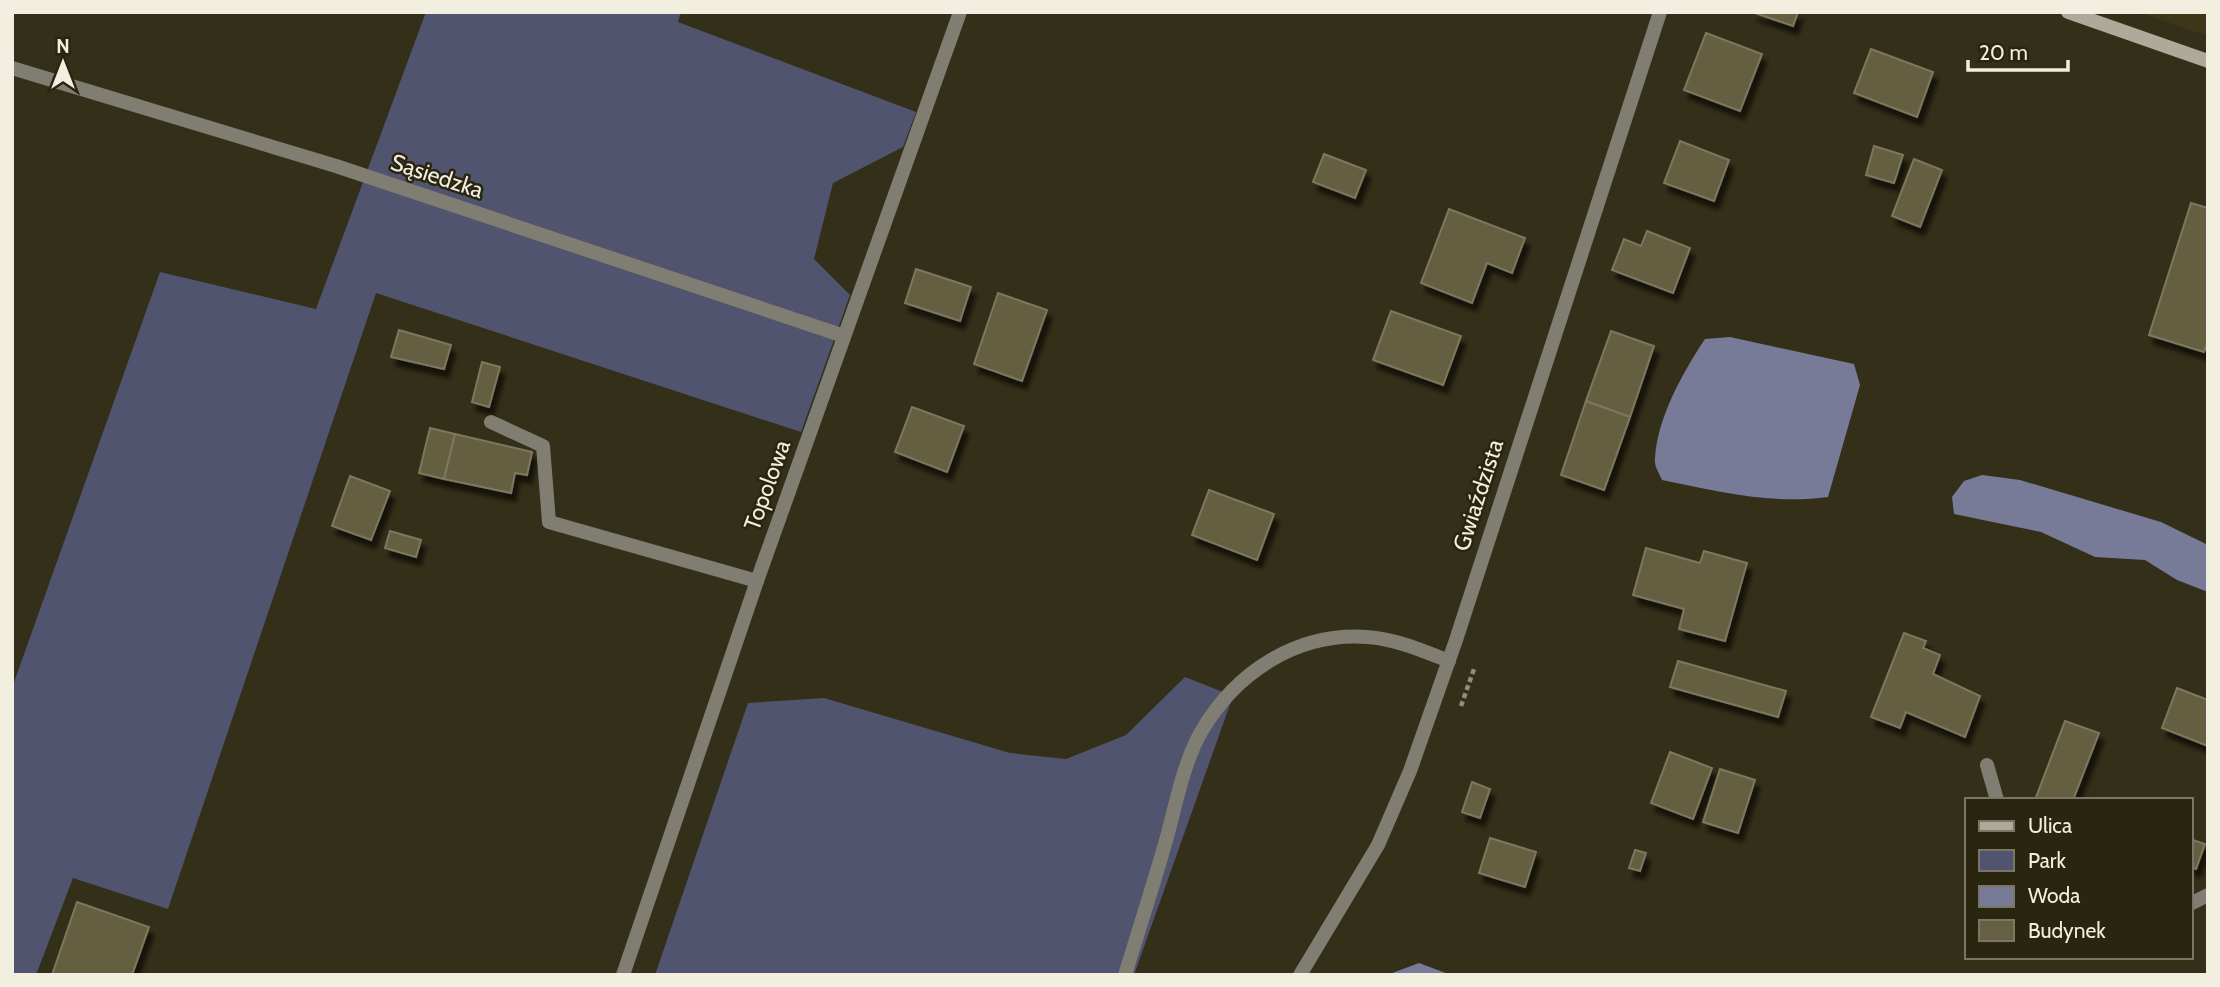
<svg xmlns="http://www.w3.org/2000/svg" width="2220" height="987" viewBox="0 0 2220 987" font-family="Cabin,sans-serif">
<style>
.built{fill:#3d3719}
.green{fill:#50546e}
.water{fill:#777b97}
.building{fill:#655f43;stroke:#7c775f;stroke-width:2;filter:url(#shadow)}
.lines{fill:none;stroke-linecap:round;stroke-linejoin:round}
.path{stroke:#918d7b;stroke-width:4.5;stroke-dasharray:5 3.5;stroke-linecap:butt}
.service{stroke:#807d73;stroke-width:14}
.minor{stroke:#807d73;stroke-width:14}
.secondary{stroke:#adaa99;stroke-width:14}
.labels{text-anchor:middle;stroke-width:5;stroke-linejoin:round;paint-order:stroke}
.street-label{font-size:23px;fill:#f2efe1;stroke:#2a250f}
</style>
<defs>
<filter id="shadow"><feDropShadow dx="4.5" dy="8" stdDeviation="2" flood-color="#0009"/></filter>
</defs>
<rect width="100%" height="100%" fill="#342f19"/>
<polygon class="built" points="2138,12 2208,12 2208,36"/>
<g class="green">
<polygon points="426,12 681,12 678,22 916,112 903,147 833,183 814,259 850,295 801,432 376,293 168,909 73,878 36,975 12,975 12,688 160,272 316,309"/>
<polygon points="1185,677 1233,696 1134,975 655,975 748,703 824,698 1010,753 1066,759 1126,735"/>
</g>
<g class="water">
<path d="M1730 337 1854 364 1860 385 1828 497C1772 505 1716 491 1662 480 1659 473 1654 466 1655 459 1657 418 1683 372 1705 339Z"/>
<polygon points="1982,475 2020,480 2161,522 2208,545 2208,592 2177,580 2145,560 2095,557 2041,532 1954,514 1952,497 1964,481"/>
<polygon points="1419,963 1451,975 1387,975"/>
</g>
<g class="building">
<polygon points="1752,12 1798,12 1793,26"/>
<polygon points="1706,33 1762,54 1740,111 1684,90"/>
<polygon points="1871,49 1933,72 1917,117 1854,93"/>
<polygon points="1680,141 1729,160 1714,201 1664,183"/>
<polygon points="1874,146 1903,155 1894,183 1866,175"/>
<polygon points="1324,154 1366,170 1355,198 1313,182"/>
<polygon points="1914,159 1942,170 1920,227 1892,216"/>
<polygon points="2191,203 2208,208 2208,340 2204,352 2149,335"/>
<polygon points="1449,209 1525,238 1512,273 1487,263 1472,303 1421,283"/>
<polygon points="1647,231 1690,248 1673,293 1612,270 1624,239 1641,246"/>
<polygon points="916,269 971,287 960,321 905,303"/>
<polygon points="998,293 1047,310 1022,381 974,364"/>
<polygon points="1391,311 1461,336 1443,385 1373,360"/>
<polygon points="399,330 451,345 444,369 391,357"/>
<polygon points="1611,331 1654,346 1630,417 1586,401"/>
<polygon points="482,362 500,367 489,407 472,402"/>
<polygon points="1586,401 1630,417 1604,490 1561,475"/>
<polygon points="912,407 964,426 947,472 895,452"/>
<polygon points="430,428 455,434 444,479 419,473"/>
<polygon points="455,434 532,452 527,475 515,473 511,493 444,479"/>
<polygon points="350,476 390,491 371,540 332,526"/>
<polygon points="1209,490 1274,514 1257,560 1192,535"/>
<polygon points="390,531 421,540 416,557 385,548"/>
<polygon points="1646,548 1700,563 1704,551 1747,563 1725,641 1679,629 1684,609 1633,595"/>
<polygon points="1904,633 1926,641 1923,648 1940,655 1933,674 1980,696 1965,737 1906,712 1900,728 1871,717"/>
<polygon points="1678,661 1786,691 1778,717 1670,687"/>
<polygon points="2177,688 2208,700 2208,746 2162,728"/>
<polygon points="2065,721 2099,733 2073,800 2035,800"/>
<polygon points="1670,752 1712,768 1693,819 1651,803"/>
<polygon points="1720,769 1755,780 1738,833 1703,822"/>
<polygon points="1472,782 1490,789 1480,818 1462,812"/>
<polygon points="1490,838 1536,852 1525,887 1479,873"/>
<polygon points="2190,839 2205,844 2196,869 2190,867"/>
<polygon points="1635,850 1646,853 1640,871 1629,868"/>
<polygon points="77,902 149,927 132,975 52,975"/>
</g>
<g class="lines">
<polyline class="path" points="1461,706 1474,669"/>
<g class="service">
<polyline points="491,422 543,446 549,522 757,581"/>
<polyline points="1987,765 1997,800"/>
<polyline points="2190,904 2208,895"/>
</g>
<g class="minor">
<polyline points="12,68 336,166 844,336"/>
<polyline points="623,975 757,581 960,12"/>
<path d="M1125 975C1139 929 1154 883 1167 837 1176 803 1184 762 1201 732 1236 672 1297 632 1367 637 1396 639 1423 651 1449 661"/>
<polyline points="1300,975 1378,845 1410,771 1456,640 1660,12"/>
</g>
<polyline class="secondary" points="2068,12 2208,61"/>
</g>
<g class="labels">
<g class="street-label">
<text transform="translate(437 176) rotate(18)" y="8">Sąsiedzka</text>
<text transform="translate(767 485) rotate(-70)" y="8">Topolowa</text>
<text transform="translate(1478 495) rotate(-72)" y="8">Gwiaździsta</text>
</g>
</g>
<rect width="2220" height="987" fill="none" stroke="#f2efe1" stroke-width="28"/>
<rect x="1965" y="798" width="228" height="161" fill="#2a250f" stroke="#7a7663" stroke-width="2"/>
<rect x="1979" y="821" width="35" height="10" fill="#adaa99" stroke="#7a7663" stroke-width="2"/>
<text x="2028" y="833" font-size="21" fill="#f2efe1">Ulica</text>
<rect x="1979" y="850" width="35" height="21" fill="#50546e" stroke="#7a7663" stroke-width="2"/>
<text x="2028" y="868" font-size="21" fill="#f2efe1">Park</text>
<rect x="1979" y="886" width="35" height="21" fill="#777b97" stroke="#7a7663" stroke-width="2"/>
<text x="2028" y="903" font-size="21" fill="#f2efe1">Woda</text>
<rect x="1979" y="920" width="35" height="21" fill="#655f43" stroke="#7a7663" stroke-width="2"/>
<text x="2028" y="938" font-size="21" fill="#f2efe1">Budynek</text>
<g transform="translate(63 63)" stroke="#2a250f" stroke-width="5" paint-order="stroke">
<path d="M0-5L12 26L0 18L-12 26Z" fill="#f2efe1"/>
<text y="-10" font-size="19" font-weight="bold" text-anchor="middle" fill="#f2efe1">N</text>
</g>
<path d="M1968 60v10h100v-10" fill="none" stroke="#f2efe1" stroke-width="3.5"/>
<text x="1979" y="60" font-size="21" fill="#f2efe1" stroke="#2a250f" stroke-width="5" paint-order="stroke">20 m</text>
</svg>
